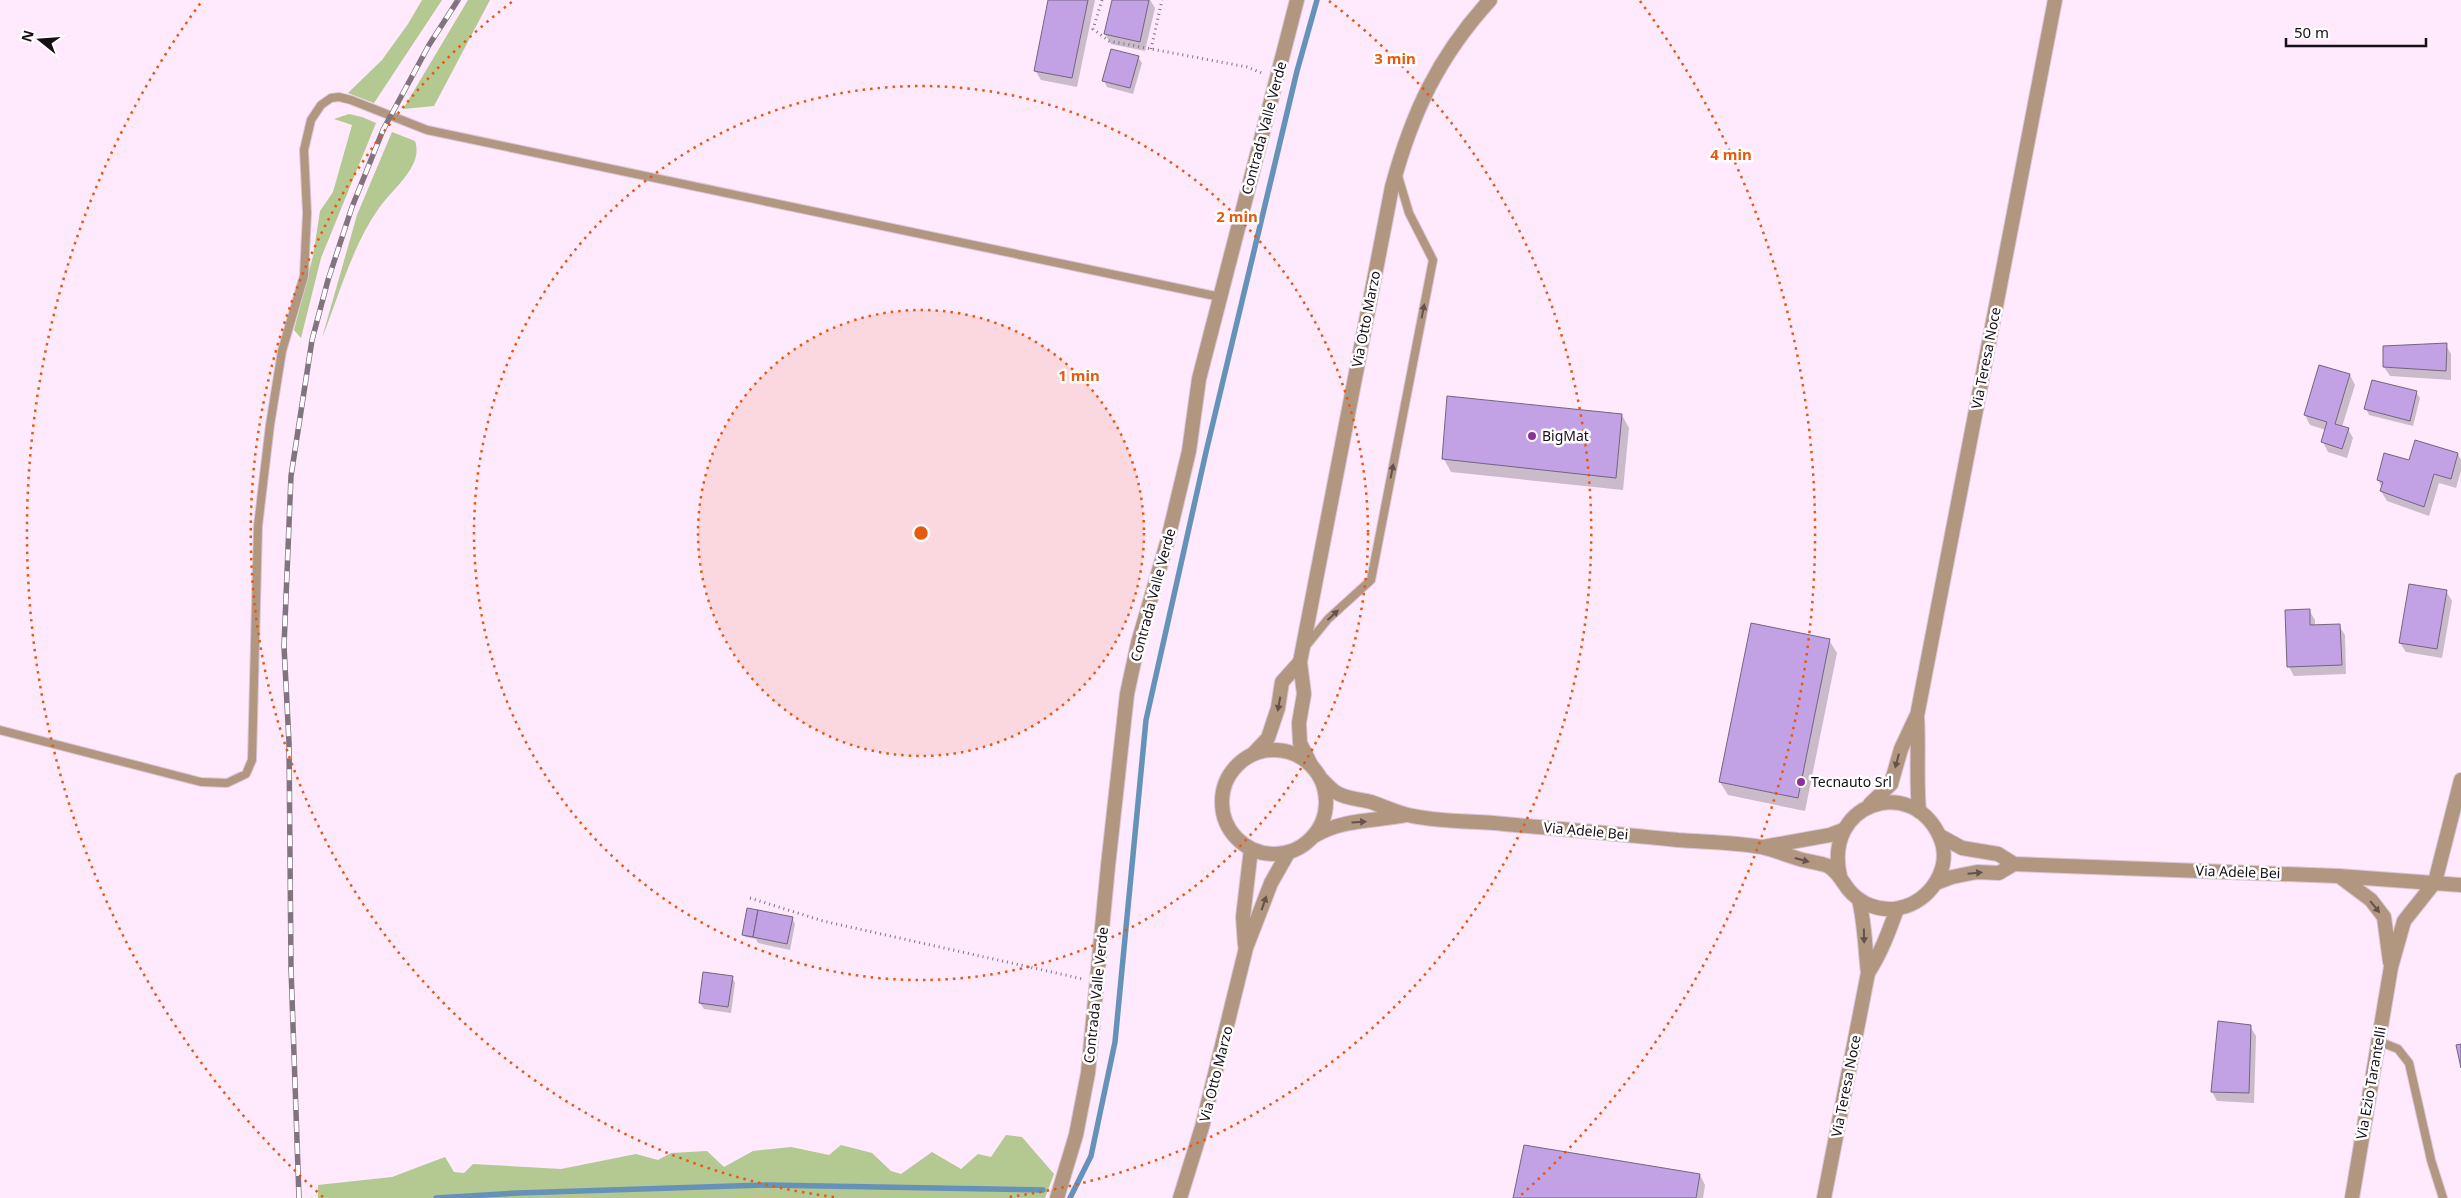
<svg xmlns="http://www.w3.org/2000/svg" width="2461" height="1198" viewBox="0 0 2461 1198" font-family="'Noto Sans',sans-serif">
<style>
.green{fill:#b4c891}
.shadow{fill:#0003}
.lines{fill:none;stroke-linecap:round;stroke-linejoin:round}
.stream{stroke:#6592b9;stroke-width:5.5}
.building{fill:#c2a1e5;stroke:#726580}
.service-casing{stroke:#d9c6d8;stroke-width:10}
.minor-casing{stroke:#d9c6d8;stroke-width:16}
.path{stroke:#827482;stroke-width:3;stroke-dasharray:1 4;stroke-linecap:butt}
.service{stroke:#b19680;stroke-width:8}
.minor{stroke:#b19680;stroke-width:14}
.rail-casing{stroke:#827381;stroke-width:5.5}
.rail{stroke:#fff;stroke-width:4;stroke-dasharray:11;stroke-linecap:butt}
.oneway{fill:#64524c}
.ring{fill:none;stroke:#e8590c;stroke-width:2.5;stroke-dasharray:2.5 5}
.poi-dot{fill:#8b2f9a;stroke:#fff;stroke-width:2}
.labels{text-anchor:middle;stroke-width:5;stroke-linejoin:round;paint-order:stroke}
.street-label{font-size:14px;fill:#170e17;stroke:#fff}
.poi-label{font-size:14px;fill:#170e17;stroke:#fff;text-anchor:start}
.centre{fill:#e8590c;stroke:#fff;stroke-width:2.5}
.ring-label{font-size:15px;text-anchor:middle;font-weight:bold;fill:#e8590c;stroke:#fff;stroke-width:5;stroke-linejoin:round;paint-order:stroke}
</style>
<rect width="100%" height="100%" fill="#fee9fd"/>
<g class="green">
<polygon points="422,0 442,0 374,103 348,93 382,60 408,24"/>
<polygon points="468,0 490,0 434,106 403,109"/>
<polygon points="349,114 362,117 376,123 321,258 301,338 294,330 313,256 320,211 333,192 352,125 334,119"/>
<path d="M392 132 415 141C424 166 392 189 379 208 352 246 339 296 322 338L357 215Z"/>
<polygon points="1006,1135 1022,1137 1054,1174 1045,1198 318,1198 318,1185 392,1177 445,1157 454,1172 464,1173 473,1164 561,1169 636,1154 658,1160 671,1153 707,1151 724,1167 753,1151 791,1147 829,1155 841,1145 872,1153 891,1171 901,1174 932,1152 961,1169 978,1154 991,1157"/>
</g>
<g class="shadow">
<polygon points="1049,0 1095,0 1077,87 1041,80 1035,70"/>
<polygon points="1113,0 1150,0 1155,8 1145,51 1111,44 1105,34"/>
<polygon points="1138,57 1142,63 1133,94 1107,87 1104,81"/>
<polygon points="2446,345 2451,354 2451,380 2390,376 2384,367"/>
<polygon points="2319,366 2350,375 2355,385 2342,427 2348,429 2353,438 2347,458 2328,452 2323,442 2326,430 2310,425 2305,415"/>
<polygon points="2416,392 2420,398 2413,426 2369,415 2366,409"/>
<polygon points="1622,415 1629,428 1623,490 1451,472 1444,459"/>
<polygon points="2458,454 2461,460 2461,471 2456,488 2439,483 2429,516 2387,501 2381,491 2382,488 2378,480"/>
<polygon points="2446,591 2452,601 2442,658 2406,652 2400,643"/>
<polygon points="2309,610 2315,620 2315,627 2339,626 2345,635 2346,674 2294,676 2289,667 2287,611"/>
<polygon points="1829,640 1837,653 1805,811 1728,795 1720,782"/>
<polygon points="792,918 795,924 790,950 758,943 756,939 745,937 744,935"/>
<polygon points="732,977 735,983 731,1013 704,1009 700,1003"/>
<polygon points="2250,1026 2256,1036 2254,1103 2217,1101 2212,1092"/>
<polygon points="1700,1175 1705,1185 1703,1198 1514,1198"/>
</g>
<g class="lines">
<g class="stream">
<polyline points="436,1198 518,1193 767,1185 1043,1190"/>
<polyline points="1070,1198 1091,1156 1115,1042 1146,720 1206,452 1297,71 1317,0"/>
</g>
</g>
<g class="building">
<polygon points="1048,0 1088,0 1072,78 1034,71"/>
<polygon points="1112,0 1149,0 1140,42 1104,34"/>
<polygon points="1111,49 1139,56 1130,88 1102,81"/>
<polygon points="2447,343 2446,371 2383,367 2383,346"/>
<polygon points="2319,365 2350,374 2335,424 2349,428 2342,449 2321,442 2327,422 2304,415"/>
<polygon points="2372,380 2417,391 2410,421 2364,409"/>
<polygon points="1447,396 1622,414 1616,478 1442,459"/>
<polygon points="2415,440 2458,453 2451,479 2434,474 2424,507 2380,491 2383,482 2377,480 2384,453 2409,460"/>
<polygon points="2409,584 2447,590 2437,649 2399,643"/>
<polygon points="2310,609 2310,625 2340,624 2342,665 2287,667 2285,610"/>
<polygon points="1751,623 1830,639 1798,798 1719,782"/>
<polygon points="747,908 758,910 753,937 742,935"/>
<polygon points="758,910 793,917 787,944 753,937"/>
<polygon points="703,972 733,976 728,1007 699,1003"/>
<polygon points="2218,1021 2251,1025 2249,1093 2211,1092"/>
<polygon points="2461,1044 2461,1068 2456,1045"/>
<polygon points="1524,1145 1700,1174 1696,1198 1513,1198"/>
</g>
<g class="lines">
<g class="service-casing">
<g id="service">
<polyline points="1306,646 1328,619 1371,580 1433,260 1409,213 1398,176"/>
<polyline points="0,730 201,782 227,783 246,774 252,760 258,526 270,425 282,351 304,276 307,213 304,150 311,120 321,105 331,98 339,97 351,100 427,130 1220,297"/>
<polyline points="2378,1041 2398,1049 2409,1063 2431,1160 2443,1198"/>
</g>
</g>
<g class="minor-casing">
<g id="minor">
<circle cx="1274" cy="802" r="52"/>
<polyline points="1253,754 1268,738 1278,708 1282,682 1300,662"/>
<path d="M1311 765 1300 743 1299 723 1304 694 1300 662 1392 187C1412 113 1438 57 1490 0"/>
<path d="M1321 779C1326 783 1331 790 1337 793 1347 799 1360 799 1371 802 1383 806 1395 812 1408 815 1437 822 1474 821 1504 824 1562 829 1620 834 1678 840 1705 842 1734 842 1761 847 1775 850 1789 856 1803 860 1811 862 1821 863 1828 866 1838 872 1842 881 1848 889 1860 904 1880 912 1899 908 1931 902 1954 866 1939 835 1910 775 1823 803 1840 876"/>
<polyline points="1870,804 1891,784 1901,749 1916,717"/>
<path d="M1919 811C1916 779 1919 748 1917 716L2055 0"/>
<path d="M1314 836C1342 819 1376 821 1407 815"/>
<polyline points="1940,836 1962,848 1998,854 2014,864 2338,876 2461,885"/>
<polyline points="1763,847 1830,835 1843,830"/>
<polyline points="2339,876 2371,900 2384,917 2390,962"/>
<polyline points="1936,883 1952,877 1977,872 1999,873 2014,864"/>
<polyline points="1245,945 1243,917 1251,849"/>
<path d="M1868 973C1881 953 1889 931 1897 909"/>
<polyline points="1057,1198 1076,1135 1088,1073 1108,866 1127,694 1138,643 1168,539 1189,451 1199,379 1297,0"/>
<polyline points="1180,1198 1202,1127 1246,948 1271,883 1288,853"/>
<path d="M1824 1198 1868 973C1865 949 1865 924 1859 900"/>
<polyline points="2352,1198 2391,967 2404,921 2435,882 2461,780"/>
</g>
</g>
<g class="path">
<polyline points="1102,0 1093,29 1109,41 1247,67 1262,73"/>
<polyline points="1151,49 1162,0"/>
<polyline points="750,898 823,921 1083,979"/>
</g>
<use href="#service" class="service"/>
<use href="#minor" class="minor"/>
<g class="rail-casing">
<polyline id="rail" points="299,1198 291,968 289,743 284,646 291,476 312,340 328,280 352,207 383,130 429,45 458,0"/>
</g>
<use href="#rail" class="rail"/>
</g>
<defs><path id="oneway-solid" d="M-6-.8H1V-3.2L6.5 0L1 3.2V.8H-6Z" transform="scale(1.25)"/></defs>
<g class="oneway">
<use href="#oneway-solid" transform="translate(1423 311) rotate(-79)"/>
<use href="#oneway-solid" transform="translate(1392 471) rotate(-79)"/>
<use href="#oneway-solid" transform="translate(1333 615) rotate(-43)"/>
<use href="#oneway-solid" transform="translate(1279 704) rotate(100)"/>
<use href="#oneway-solid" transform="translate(1897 761) rotate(105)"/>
<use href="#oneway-solid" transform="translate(1359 822) rotate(-3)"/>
<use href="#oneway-solid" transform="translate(1802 860) rotate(15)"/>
<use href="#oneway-solid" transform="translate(1975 873) rotate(-5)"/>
<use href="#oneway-solid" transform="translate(1264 903) rotate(-71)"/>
<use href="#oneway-solid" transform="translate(2375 907) rotate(51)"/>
<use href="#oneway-solid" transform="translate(1864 936) rotate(89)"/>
</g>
<circle cx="921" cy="533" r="223" fill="#e8590c" fill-opacity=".12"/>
<g class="ring">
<circle cx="921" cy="533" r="223"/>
<circle cx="921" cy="533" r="447"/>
<path d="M834 1197A670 670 0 0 1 513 1M1329 1A670 670 0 0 1 1008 1197"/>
<path d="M323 1197A894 894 0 0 1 202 1M1640 1A894 894 0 0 1 1519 1197"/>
</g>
<g class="poi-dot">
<circle cx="1532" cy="436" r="5"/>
<circle cx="1801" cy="782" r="5"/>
</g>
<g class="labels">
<g class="street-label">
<text transform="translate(1264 128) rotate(-75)" y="5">Contrada Valle Verde</text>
<text transform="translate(1366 319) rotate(-79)" y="5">Via Otto Marzo</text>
<text transform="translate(1986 358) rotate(-79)" y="5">Via Teresa Noce</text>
<text transform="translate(1153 595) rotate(-75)" y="5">Contrada Valle Verde</text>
<text transform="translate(1586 831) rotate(5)" y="5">Via Adele Bei</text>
<text transform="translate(2238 872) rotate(2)" y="5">Via Adele Bei</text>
<text transform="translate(1096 995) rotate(-84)" y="5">Contrada Valle Verde</text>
<text transform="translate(1216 1074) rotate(-76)" y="5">Via Otto Marzo</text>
<text transform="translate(2371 1083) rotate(-80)" y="5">Via Ezio Tarantelli</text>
<text transform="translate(1846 1086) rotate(-79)" y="5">Via Teresa Noce</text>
</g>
<g class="poi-label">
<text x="1542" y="441">BigMat</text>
<text x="1811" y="787">Tecnauto Srl</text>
</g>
</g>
<circle cx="921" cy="533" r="8" class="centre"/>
<g class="ring-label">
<text x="1395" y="64">3 min</text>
<text x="1731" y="160">4 min</text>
<text x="1237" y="222">2 min</text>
<text x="1079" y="381">1 min</text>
</g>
<g transform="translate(40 40) rotate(287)" stroke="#ffffff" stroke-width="4" paint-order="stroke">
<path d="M0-4L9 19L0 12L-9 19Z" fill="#170e17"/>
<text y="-8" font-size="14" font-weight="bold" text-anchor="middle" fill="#170e17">N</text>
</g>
<path d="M2286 38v8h140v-8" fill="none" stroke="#170e17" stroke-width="2.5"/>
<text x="2294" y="38" font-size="15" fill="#170e17" stroke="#ffffff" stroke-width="4" paint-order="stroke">50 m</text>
</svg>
